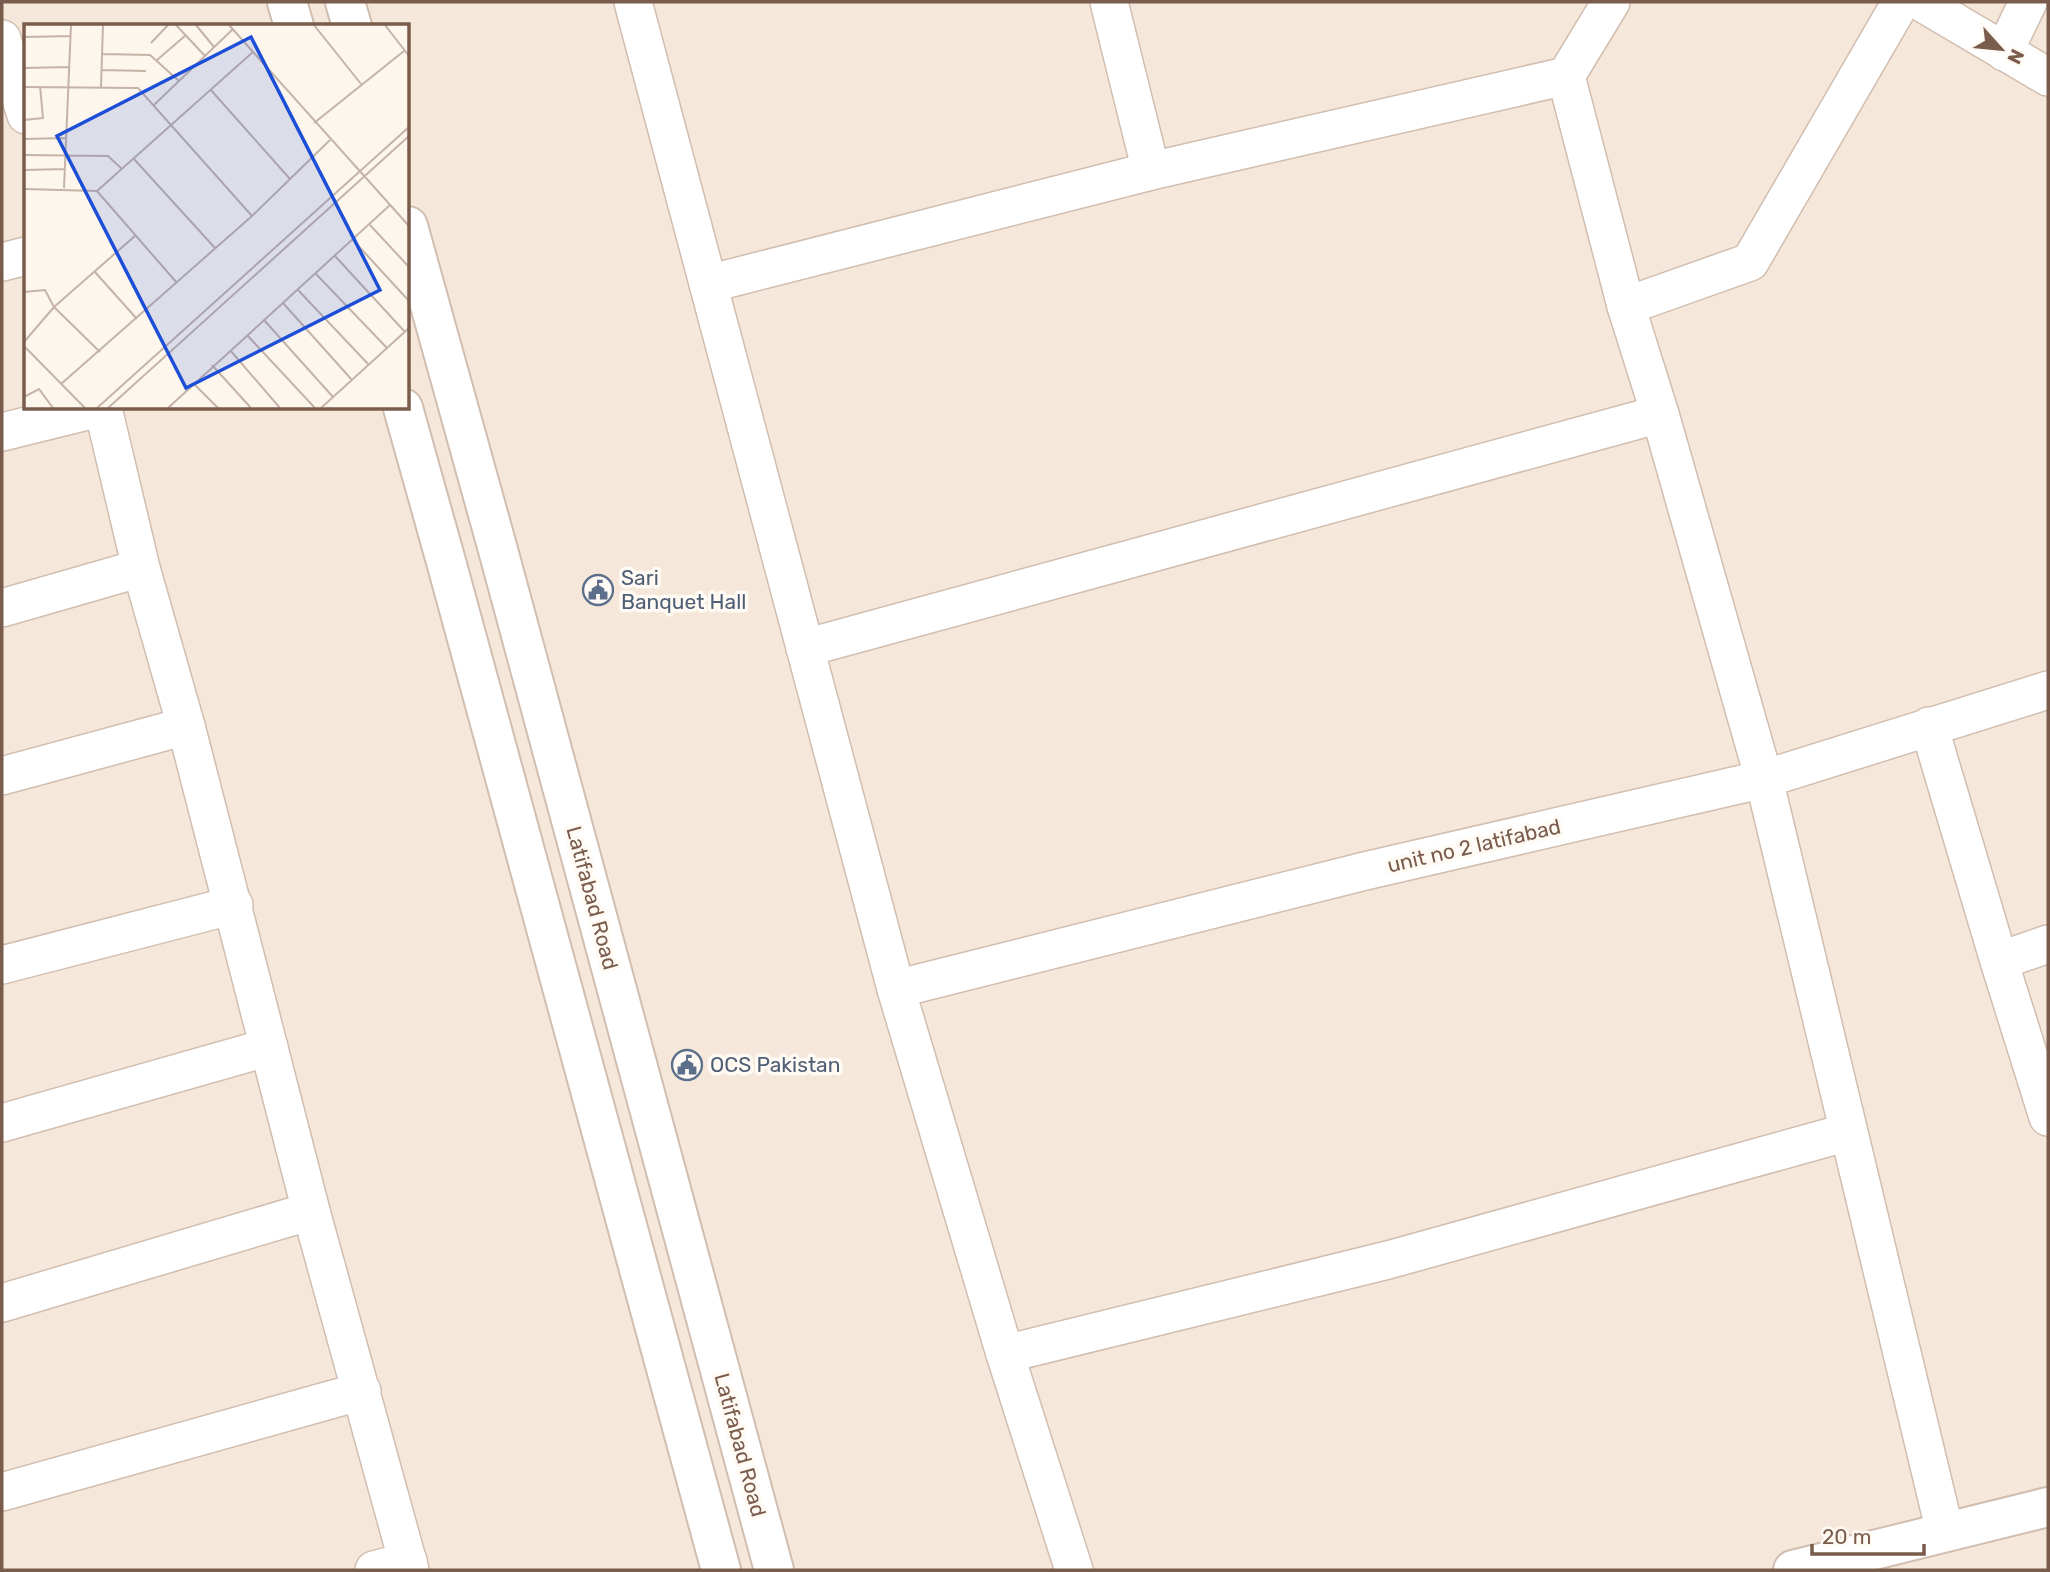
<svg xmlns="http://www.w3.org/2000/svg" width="2050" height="1572" viewBox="0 0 2050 1572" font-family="Rubik,sans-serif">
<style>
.residential{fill:#f5e8da;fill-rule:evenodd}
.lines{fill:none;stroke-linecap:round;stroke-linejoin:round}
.minor-casing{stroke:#d1beb0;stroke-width:40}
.tertiary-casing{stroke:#d1beb0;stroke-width:42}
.minor{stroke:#fff;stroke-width:37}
.tertiary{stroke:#fff;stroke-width:38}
.labels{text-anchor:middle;stroke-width:7;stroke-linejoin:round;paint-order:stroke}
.service-label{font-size:21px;fill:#4e5e75;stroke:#fffaf3;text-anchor:start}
.street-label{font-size:21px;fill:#7a5c4d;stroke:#fffaf3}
.inset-road{fill:none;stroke:#c5b3a7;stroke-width:2}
.view{fill:#1d4ed8;fill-opacity:0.15;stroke:#1d4ed8;stroke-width:3.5}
.inset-edge{fill:none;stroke:#7a5c4d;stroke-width:3.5}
</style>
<rect width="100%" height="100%" fill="#fdf6ec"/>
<path class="residential" d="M2 2H2048V1570H2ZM26 26H408V408H26Z"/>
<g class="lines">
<g class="minor-casing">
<g id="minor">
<polyline points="633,2 896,989 1005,1354 1074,1570"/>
<polyline points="1109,2 1151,171"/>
<polyline points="1921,2 2048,77"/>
<polyline points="2,39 26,115"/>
<polyline points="2004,52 2028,2"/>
<polyline points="1566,76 1626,306 1660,414 1764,779 1945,1532"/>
<polyline points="2,262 26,256"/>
<polyline points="708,284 1151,171 1566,76 1611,2"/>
<polyline points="1626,306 1750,262 1901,2"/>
<polyline points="103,408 141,568 186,726 311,1211 410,1570"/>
<polyline points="2,432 99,408"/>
<polyline points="2,608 141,568"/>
<polyline points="805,648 1660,414"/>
<polyline points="1929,726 1999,961 2048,1117"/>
<polyline points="2,776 186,726"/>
<polyline points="1999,961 2048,944"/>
<polyline points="2,965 234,905"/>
<polyline points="896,989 1365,871 1764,779 2048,690"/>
<polyline points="2,1123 269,1047"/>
<polyline points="2,1303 311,1211"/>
<polyline points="1005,1354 1388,1260 1848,1132"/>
<polyline points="2,1492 362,1391"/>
<polyline points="374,1570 408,1561"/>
</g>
</g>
<g class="tertiary-casing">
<g id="tertiary">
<polyline points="287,2 294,26"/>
<polyline points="345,2 352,26"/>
<polyline points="408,226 498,550 774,1570"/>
<polyline points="403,408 447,565 721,1570"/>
<polyline points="1793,1570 2048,1507"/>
</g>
</g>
<use href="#minor" class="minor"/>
<use href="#tertiary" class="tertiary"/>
</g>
<defs>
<g id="civic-ring" transform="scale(1.575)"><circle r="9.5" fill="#fffaf3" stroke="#5c6f8a" stroke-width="1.5"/><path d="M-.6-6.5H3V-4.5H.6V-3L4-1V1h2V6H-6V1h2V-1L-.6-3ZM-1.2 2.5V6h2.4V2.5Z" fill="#5c6f8a"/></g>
</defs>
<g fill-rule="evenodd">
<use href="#civic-ring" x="598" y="590"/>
<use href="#civic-ring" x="687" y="1065"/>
</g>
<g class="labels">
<g class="service-label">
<text x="621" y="585">Sari<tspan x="621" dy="24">Banquet Hall</tspan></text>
<text x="710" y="1072">OCS Pakistan</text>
</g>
<g class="street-label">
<text transform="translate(1474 846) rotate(-13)" y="7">unit no 2 latifabad</text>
<text transform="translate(592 898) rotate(75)" y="7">Latifabad Road</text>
<text transform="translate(740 1445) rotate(75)" y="7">Latifabad Road</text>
</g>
</g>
<g transform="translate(24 24)">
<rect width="385" height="385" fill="#fdf6ec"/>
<path class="inset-road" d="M152 1 181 32M172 1 190 23M205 1 385 202M290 1 337 60M361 1 385 32M0 13 47 12M127 19 144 1M78 30 126 31 155 57M133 36 162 11M0 44 45 43M78 46 122 47M0 63 114 64 228 192M77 63 79 1M186 65 266 155M130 81 209 5M0 96 19 94 16 62M290 99 380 27M0 115 42 114M0 131 84 132 98 145M109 134 191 224M0 146 41 145M40 164 47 1M0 165 73 167 153 259M73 167 229 28M346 201 385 243M329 216 385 277M311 232 381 308M70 247 113 295M292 250 363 324M274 266 345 341M0 268 21 266 30 283 0 318M259 279 328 356M240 296 309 373M223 311 291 384M0 322 61 384M206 326 256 384M76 328 30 283 111 212M188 341 227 384M169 359 194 384M37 360 228 192 306 116M0 373 15 365 29 384M73 384 385 103M84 384 385 112M144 384 366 181M297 384 385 304"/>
<path class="view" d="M227 13 356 266 162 364 33 112Z"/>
<rect width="385" height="385" class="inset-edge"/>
</g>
<rect width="2050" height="1572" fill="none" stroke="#7a5c4d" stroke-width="7"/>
<g transform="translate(2001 49) rotate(117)" stroke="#fffaf3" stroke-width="5" paint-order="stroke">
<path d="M0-5L12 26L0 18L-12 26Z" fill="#7a5c4d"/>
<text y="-10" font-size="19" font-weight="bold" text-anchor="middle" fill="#7a5c4d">N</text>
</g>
<path d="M1812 1544v10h112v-10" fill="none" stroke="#7a5c4d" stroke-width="3.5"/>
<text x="1822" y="1544" font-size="21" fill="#7a5c4d" stroke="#fffaf3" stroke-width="5" paint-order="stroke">20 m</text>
</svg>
